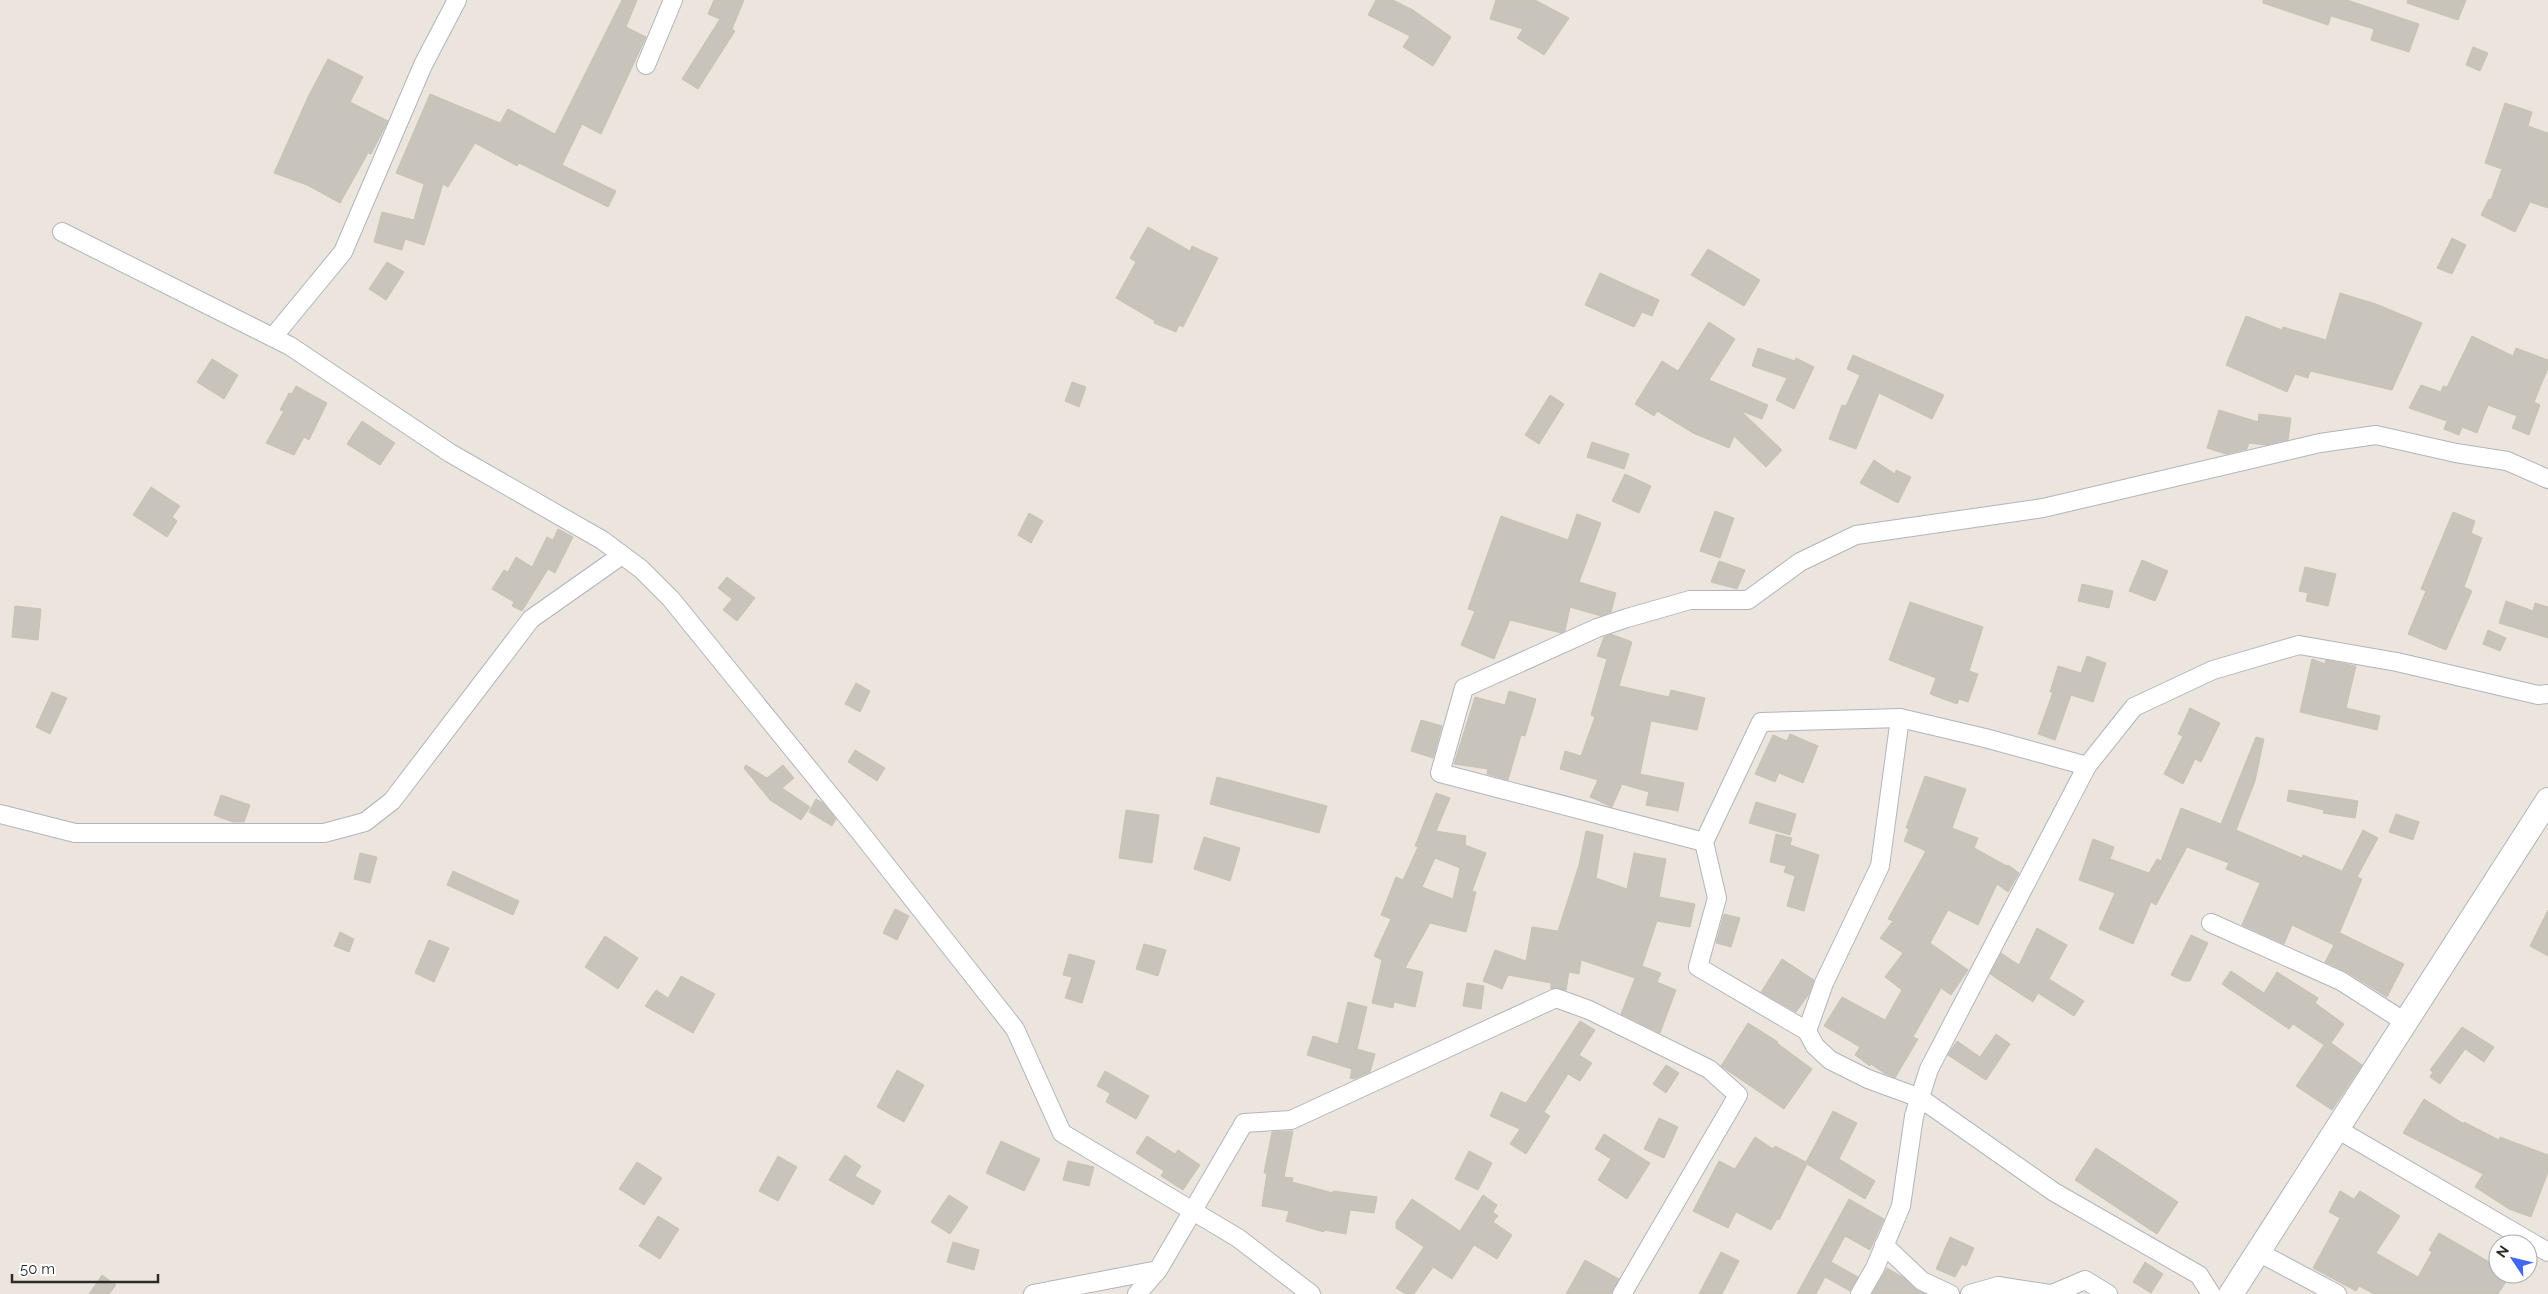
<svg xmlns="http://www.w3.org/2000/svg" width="2548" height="1294" viewBox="0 0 2548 1294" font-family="Raleway,sans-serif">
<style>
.building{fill:#c8c3bb;stroke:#c8c1b7;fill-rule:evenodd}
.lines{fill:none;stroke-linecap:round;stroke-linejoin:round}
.street-casing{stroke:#b1b4be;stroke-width:20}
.secondary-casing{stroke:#b1b4be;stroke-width:26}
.street{stroke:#fff;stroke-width:18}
.secondary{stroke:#fff;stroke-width:24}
</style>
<rect width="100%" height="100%" fill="#ece5dd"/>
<g class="building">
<polygon points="622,0 637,0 626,27 646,37 601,134 582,124 562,165 616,191 608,207 519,163 517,166 475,143 448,187 443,184 424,245 405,239 402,250 374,242 382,212 414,220 424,184 396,173 430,94 500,123 508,109 555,134"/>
<polygon points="714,0 744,0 732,29 735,31 698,89 682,79 720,19 708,14"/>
<polygon points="1376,0 1393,0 1413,10 1451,37 1433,66 1403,47 1410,36 1368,15"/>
<polygon points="1496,0 1535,0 1569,18 1544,55 1517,38 1523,29 1490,19"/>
<polygon points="2263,0 2347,0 2419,24 2409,52 2371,40 2374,29 2331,16 2328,25 2263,3"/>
<polygon points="2408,0 2466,0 2458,20 2407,3"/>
<polygon points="2473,47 2488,53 2480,71 2466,65"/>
<polygon points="328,59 363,77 350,102 388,121 371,154 368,153 340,203 307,185 274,173 308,97"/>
<polygon points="2505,103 2532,112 2528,126 2548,133 2548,208 2530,202 2515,232 2481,215 2489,199 2491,200 2502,169 2485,163"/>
<polygon points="1148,227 1190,251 1192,246 1218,258 1183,327 1179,325 1176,332 1154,323 1155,321 1116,298 1136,262 1130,258"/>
<polygon points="2452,238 2466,245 2452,274 2437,268"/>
<polygon points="1708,249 1760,280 1744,306 1691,275"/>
<polygon points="387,262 404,272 386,300 369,289"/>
<polygon points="1600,273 1659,300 1652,316 1642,312 1634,327 1585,305"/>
<polygon points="2340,293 2376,304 2422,323 2392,390 2310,371 2308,378 2295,374 2287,392 2226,365 2246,316 2282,330 2283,327 2326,340"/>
<polygon points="1709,322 1735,339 1709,380 1768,405 1762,419 1741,411 1782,450 1766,467 1734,436 1729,448 1693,433 1657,411 1654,416 1635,404 1662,361 1678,371"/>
<polygon points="2472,336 2513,356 2516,348 2548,360 2548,368 2534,402 2540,405 2529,435 2512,428 2517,416 2488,405 2477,433 2462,427 2459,435 2444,429 2447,421 2409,408 2421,385 2441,392 2443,386 2447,387"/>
<polygon points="1758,348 1795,361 1796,358 1814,367 1794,409 1776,400 1787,378 1752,366"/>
<polygon points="1853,355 1944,395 1932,419 1879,393 1856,449 1829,439 1842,405 1846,406 1860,375 1847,369"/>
<polygon points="212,359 238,375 224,399 197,382"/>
<polygon points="1072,382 1086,387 1079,407 1065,401"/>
<polygon points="296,386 327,403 309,440 304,437 294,455 266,443 284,411 280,410 289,393 292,394"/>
<polygon points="1550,395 1564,404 1539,444 1525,435"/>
<polygon points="2219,410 2258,422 2259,414 2291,418 2288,440 2266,445 2249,443 2247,449 2226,454 2207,448"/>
<polygon points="362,421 395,443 380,465 347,444"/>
<polygon points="1592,442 1629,454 1624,469 1587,457"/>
<polygon points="1874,460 1895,474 1896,470 1911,477 1898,503 1860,483"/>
<polygon points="1625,474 1651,486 1639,513 1612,501"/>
<polygon points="151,487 180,506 172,517 177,521 167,537 133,515"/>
<polygon points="1715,511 1734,518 1720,558 1700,551"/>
<polygon points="2453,512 2475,521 2471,533 2482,538 2464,587 2472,591 2446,650 2408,634 2426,591 2421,589"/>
<polygon points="1029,513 1043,521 1031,543 1018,535"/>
<polygon points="1577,514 1601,523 1579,582 1616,593 1611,612 1601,616 1570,607 1565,631 1561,633 1510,620 1494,659 1461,645 1475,611 1468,609 1501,516 1568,540"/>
<polygon points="558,529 573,537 555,573 548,569 522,611 512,606 514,602 492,589 504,570 508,572 516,557 532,567 547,537 553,540"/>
<polygon points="2142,560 2168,571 2155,601 2129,591"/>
<polygon points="1719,561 1745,570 1737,589 1711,582"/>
<polygon points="2305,567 2336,574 2328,606 2306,601 2308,593 2299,591"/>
<polygon points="727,577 755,598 737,621 723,610 732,599 718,588"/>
<polygon points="2082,584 2113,591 2109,608 2078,601"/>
<polygon points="2506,601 2533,611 2535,603 2548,607 2548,638 2499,623"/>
<polygon points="1910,602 1983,627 1969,671 1978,674 1968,702 1959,699 1957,704 1930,694 1936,678 1889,660"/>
<polygon points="15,606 41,609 38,640 12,637"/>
<polygon points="2488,630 2506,638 2500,651 2483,644"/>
<polygon points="1611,634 1632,642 1619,686 1669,697 1671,690 1705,698 1697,730 1651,721 1640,774 1684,783 1678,811 1646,805 1649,792 1622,784 1612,807 1590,797 1598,780 1560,769 1565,751 1581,756 1595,717 1591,715 1607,659 1597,656 1604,637"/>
<polygon points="2087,656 2106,663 2093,702 2071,695 2055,740 2038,734 2053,692 2050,692 2058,666 2081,673"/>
<polygon points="2312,659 2325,664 2326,660 2356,666 2346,708 2380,716 2377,730 2300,712"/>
<polygon points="856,683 870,691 860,712 845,704"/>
<polygon points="1509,691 1536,699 1525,736 1521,735 1508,780 1487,774 1488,769 1454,764 1475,697 1505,705"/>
<polygon points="52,692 67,698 50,734 36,727"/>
<polygon points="2190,708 2220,723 2201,762 2195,759 2183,784 2164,774 2183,736 2178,734"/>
<polygon points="1421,720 1442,726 1433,758 1411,751"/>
<polygon points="1790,734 1818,746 1803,783 1779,773 1775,782 1755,774 1773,735 1787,741"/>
<polygon points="2256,737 2264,739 2255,781 2236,830 2302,858 2303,855 2342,871 2363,830 2378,838 2357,877 2362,879 2336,941 2340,933 2404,964 2387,997 2347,972 2325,962 2334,945 2292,925 2284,944 2242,925 2260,883 2226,869 2229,863 2187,847 2156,905 2151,902 2133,944 2099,929 2115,893 2079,880 2093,839 2114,847 2110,859 2149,873 2157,859 2161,861 2181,808 2221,824"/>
<polygon points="855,750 885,768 877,781 848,762"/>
<polygon points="746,765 767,778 783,765 794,778 782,788 810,807 801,820 770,800 744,768"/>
<polygon points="1925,776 1966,789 1952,828 1978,838 1974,848 2007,866 2008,865 2019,873 2008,892 1997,884 1978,925 1948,910 1930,943 1968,970 1951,995 1941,988 1913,1037 1918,1039 1895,1078 1884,1073 1871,1064 1870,1066 1855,1055 1860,1047 1824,1026 1842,997 1885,1020 1902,990 1885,977 1903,953 1880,938 1893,921 1888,919 1926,851 1904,841 1909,829 1906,828"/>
<polygon points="1217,777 1327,806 1319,833 1210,804"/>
<polygon points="2289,790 2358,801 2355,818 2323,813 2324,810 2287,801"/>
<path d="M1436 793 1450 798 1436 831 1466 836 1465 845 1486 853 1472 891 1476 892 1466 932 1430 923 1405 968 1423 972 1415 1007 1394 1002 1393 1008 1372 1003 1382 960 1374 956 1391 919 1381 915 1396 877 1403 880 1418 847 1415 846ZM1435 858 1460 868 1453 899 1422 887Z"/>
<polygon points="221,795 250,805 244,822 233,822 214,815"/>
<polygon points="816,799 823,803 836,819 832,826 809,812"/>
<polygon points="1756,802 1796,814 1790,835 1749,823"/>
<polygon points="1126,810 1159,815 1152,863 1119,858"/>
<polygon points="2396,814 2419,822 2413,840 2389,832"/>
<polygon points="1586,831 1603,835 1596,878 1627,889 1634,853 1666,859 1659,897 1695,904 1690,927 1657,921 1642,966 1661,973 1657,982 1676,990 1660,1033 1621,1014 1635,978 1581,960 1579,974 1569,972 1566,990 1551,989 1551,983 1508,975 1502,989 1483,981 1495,950 1526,961 1532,927 1558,931 1579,865"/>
<polygon points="1776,834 1792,838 1790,845 1819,855 1804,911 1787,906 1795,876 1784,872 1786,866 1770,862"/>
<polygon points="1204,837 1240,848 1230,881 1194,869"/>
<polygon points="360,853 377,857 370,883 354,879"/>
<polygon points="453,871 519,901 513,915 447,885"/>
<polygon points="895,909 909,916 897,940 883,933"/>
<polygon points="2548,910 2548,956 2530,946"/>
<polygon points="1724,914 1740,918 1731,947 1716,943"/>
<polygon points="2037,928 2067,945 2049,979 2084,1001 2074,1016 2038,993 2033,1002 1990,974 2001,953 2019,965"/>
<polygon points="340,932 354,939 349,952 334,946"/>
<polygon points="2191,935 2208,943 2190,981 2184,981 2171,975"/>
<polygon points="605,936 638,958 618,989 585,967"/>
<polygon points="429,940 449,948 434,982 415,973"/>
<polygon points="1144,944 1166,950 1158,976 1136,969"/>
<polygon points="1069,954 1095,961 1082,1003 1065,998 1072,977 1063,975"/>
<polygon points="1782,959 1814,980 1809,994 1796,1012 1761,992"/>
<polygon points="2231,971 2264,993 2277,972 2318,998 2315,1003 2344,1024 2331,1043 2362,1065 2332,1110 2296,1086 2324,1045 2293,1024 2289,1029 2222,984"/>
<polygon points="681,976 715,994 693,1033 645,1006 656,990 668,998"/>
<polygon points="1467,983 1484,986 1481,1009 1463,1006"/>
<polygon points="1348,1002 1367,1007 1357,1049 1375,1054 1370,1072 1354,1079 1350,1078 1352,1069 1307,1055 1313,1036 1338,1044"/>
<polygon points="1580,1021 1595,1030 1579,1055 1592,1063 1580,1081 1568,1074 1544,1112 1550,1116 1526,1154 1510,1144 1520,1129 1490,1116 1501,1092 1526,1103"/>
<polygon points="1748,1023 1778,1042 1777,1043 1812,1069 1784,1109 1721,1066"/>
<polygon points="2462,1027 2494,1047 2484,1062 2465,1049 2440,1084 2430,1077 2433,1072 2430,1070"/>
<polygon points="1996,1034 2010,1044 1986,1080 1948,1055 1957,1041 1980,1057"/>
<polygon points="1666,1065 1679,1073 1666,1093 1653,1084"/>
<polygon points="897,1070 924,1085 904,1122 877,1107"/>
<polygon points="1105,1071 1149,1096 1136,1119 1106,1102 1110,1093 1097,1086"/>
<polygon points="2424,1099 2464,1124 2464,1122 2499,1140 2500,1137 2548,1155 2548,1172 2531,1217 2509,1209 2475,1187 2483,1174 2403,1133"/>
<polygon points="1833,1111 1857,1123 1839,1159 1875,1181 1865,1199 1807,1164 1779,1220 1777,1219 1771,1230 1736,1212 1728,1228 1693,1211 1719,1161 1735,1169 1755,1137 1773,1149 1775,1146 1806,1162"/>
<polygon points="1659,1118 1678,1127 1664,1158 1644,1149"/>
<polygon points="1293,1131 1284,1177 1293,1178 1292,1182 1333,1193 1333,1191 1377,1197 1374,1213 1350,1210 1346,1234 1324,1230 1324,1232 1286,1221 1289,1211 1262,1206 1267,1173 1264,1173 1272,1132"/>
<polygon points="1604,1134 1650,1163 1627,1199 1598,1180 1611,1159 1595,1149"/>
<polygon points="1147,1136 1175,1154 1178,1150 1200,1165 1183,1190 1161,1176 1164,1171 1136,1153"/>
<polygon points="1001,1141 1040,1159 1024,1191 986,1173"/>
<polygon points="2096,1148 2178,1202 2157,1234 2075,1180"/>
<polygon points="1469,1151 1492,1163 1478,1190 1455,1179"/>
<polygon points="845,1155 861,1166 855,1176 881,1191 873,1205 829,1180"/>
<polygon points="778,1156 797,1167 778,1201 759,1191"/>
<polygon points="1068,1161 1094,1167 1089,1186 1063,1180"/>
<polygon points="637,1162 662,1178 644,1205 619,1189"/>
<polygon points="2340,1191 2354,1199 2360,1191 2400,1216 2376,1253 2418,1277 2432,1252 2429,1250 2439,1233 2498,1267 2498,1274 2511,1274 2498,1294 2374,1294 2359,1286 2356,1291 2313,1268 2340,1218 2329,1212"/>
<polygon points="949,1195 968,1207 950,1234 931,1222"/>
<polygon points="1483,1195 1497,1205 1493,1212 1498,1216 1493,1222 1512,1235 1497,1259 1474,1245 1452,1279 1433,1267 1414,1294 1406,1294 1396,1288 1424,1247 1396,1228 1396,1222 1412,1199 1460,1231"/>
<polygon points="1849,1199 1884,1219 1870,1250 1845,1236 1831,1262 1858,1277 1850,1291 1825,1277 1816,1294 1797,1294"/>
<polygon points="658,1216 679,1229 660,1259 639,1246"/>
<polygon points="1950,1237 1974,1248 1966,1266 1962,1264 1955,1277 1936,1269"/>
<polygon points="953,1242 979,1250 974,1270 947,1262"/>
<polygon points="1721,1252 1739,1261 1722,1294 1699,1294"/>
<polygon points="1585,1260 1619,1279 1611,1294 1566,1294"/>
<polygon points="2145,1262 2163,1274 2151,1293 2133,1282"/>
<polygon points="1887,1268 1904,1278 1915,1289 1925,1294 1872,1294"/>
<polygon points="102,1275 116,1285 109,1294 89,1294"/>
</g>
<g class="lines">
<g class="street-casing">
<g id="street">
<polyline points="646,65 673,0"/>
<polyline points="62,232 290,346 450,453 602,540 641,569 671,599 860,832 1015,1029 1062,1133 1238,1238 1311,1294"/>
<polyline points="273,337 343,252 423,65 457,0"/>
<polyline points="1900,718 1880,866 1824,983 1807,1031 1815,1046 1830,1060 1868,1079 1920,1098 2054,1192 2199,1275 2211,1294"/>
<polyline points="0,814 75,833 324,833 365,822 392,801 531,619 622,555"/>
<polyline points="1704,842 1440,773 1464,688 1597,628 1627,618 1690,600 1748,600 1800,562 1856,535 2043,508 2320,443 2376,435 2456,453 2507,461 2548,479"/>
<polyline points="2211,923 2341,981 2405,1022"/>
<polyline points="1807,1031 1698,967 1717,898 1704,842 1761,722 1900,718 1985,738 2087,766 2134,707 2213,670 2299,645 2397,662 2538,695 2548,694"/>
<polyline points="2337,1129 2548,1252"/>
<polyline points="1884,1245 1922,1281 1950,1294"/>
<polyline points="2258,1252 2337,1294"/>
<polyline points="1033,1294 1158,1270 1244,1123 1291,1120 1556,998 1589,1010 1709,1069 1738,1095 1622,1294"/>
<polyline points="1137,1294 1158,1270"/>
<polyline points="1860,1294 1875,1268 1901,1206 1914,1116 1929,1069 2087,766"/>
<polyline points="1970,1294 1998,1286 2050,1294"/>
<polyline points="2052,1294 2085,1280 2108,1294"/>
</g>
</g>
<g class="secondary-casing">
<polyline id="secondary" points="2231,1294 2548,800"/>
</g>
<use href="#street" class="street"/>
<use href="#secondary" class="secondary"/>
</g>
<g transform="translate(2513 1259) rotate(305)"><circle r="24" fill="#ffffff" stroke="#aaaaaa"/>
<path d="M0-4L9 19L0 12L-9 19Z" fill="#4067f6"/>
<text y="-8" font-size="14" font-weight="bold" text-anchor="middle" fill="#2b2b2b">N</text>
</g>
<path d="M12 1274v8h146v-8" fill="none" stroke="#2b2b2b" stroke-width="2.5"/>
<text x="20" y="1274" font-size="15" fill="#2b2b2b" stroke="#ffffff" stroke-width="4" paint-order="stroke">50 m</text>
</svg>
